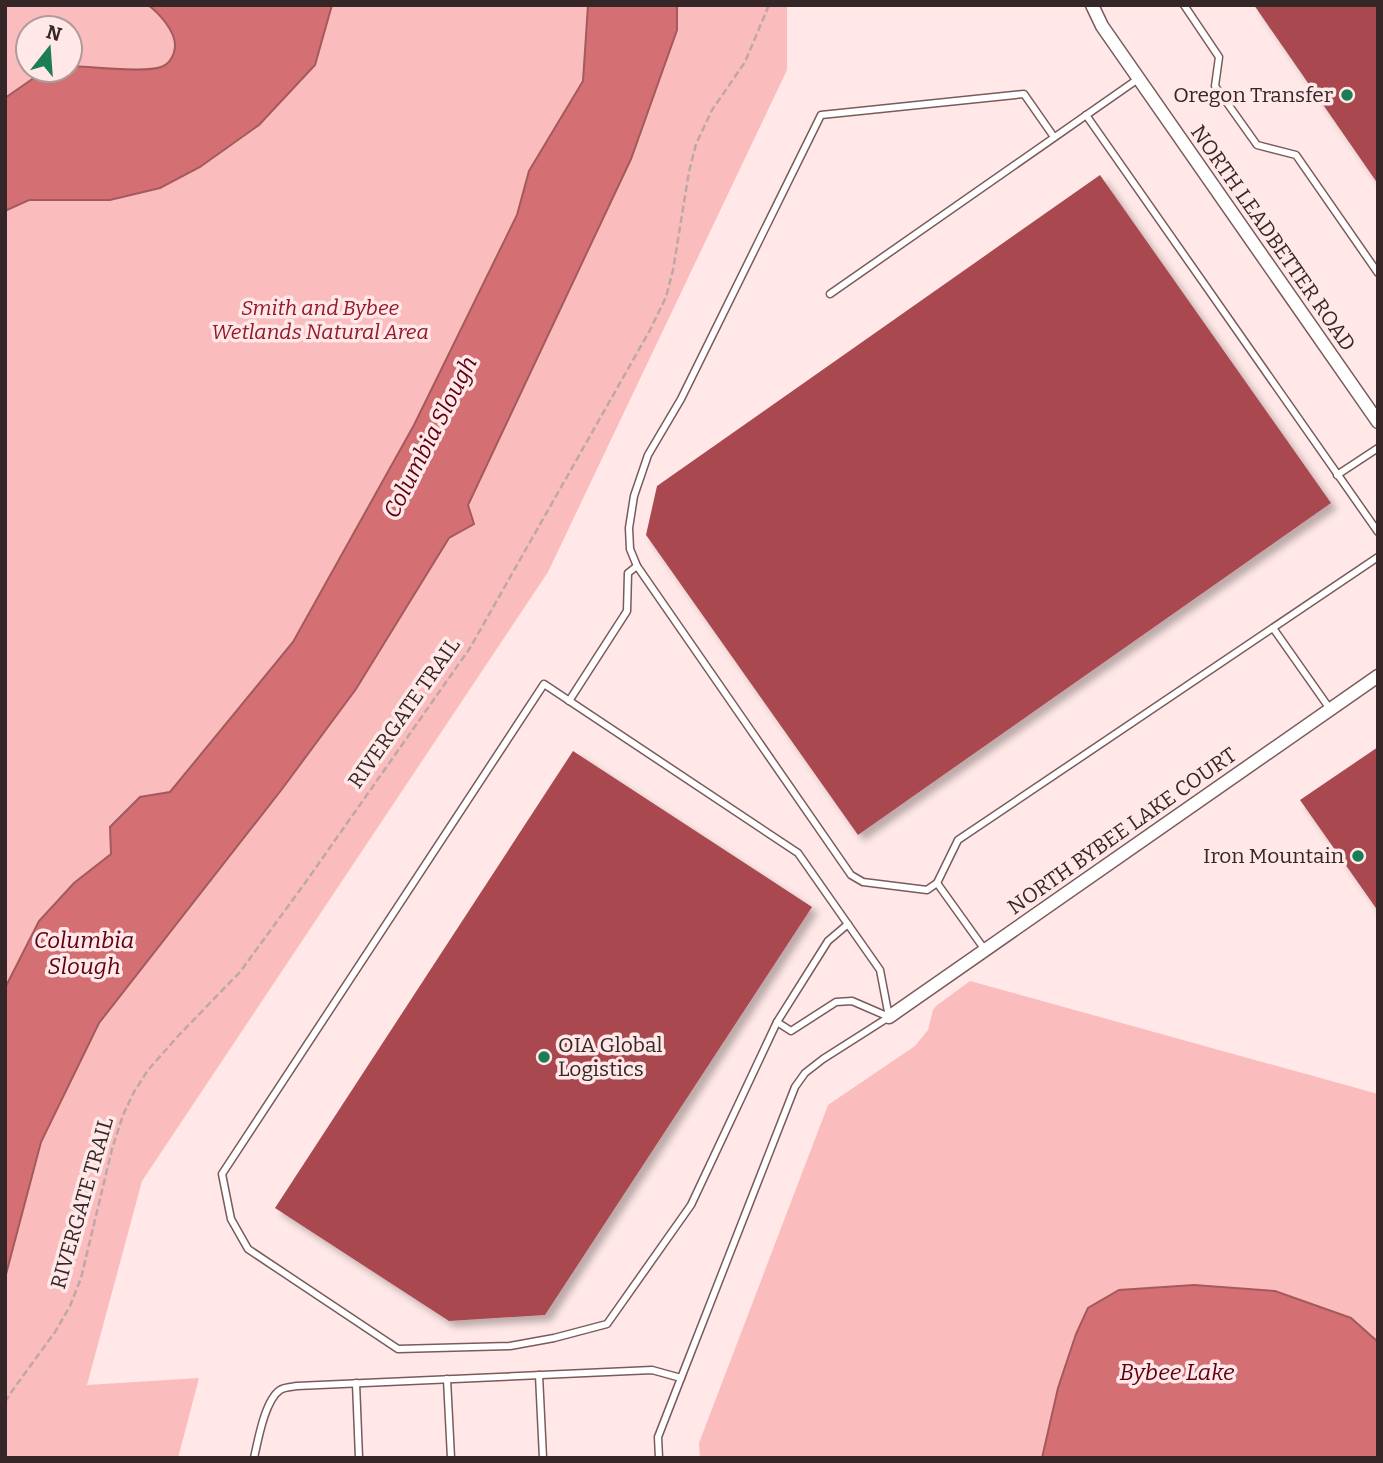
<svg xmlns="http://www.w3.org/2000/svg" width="1383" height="1463" viewBox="0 0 1383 1463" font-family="Bitter,serif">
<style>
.green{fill:#fabcbc;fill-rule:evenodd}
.water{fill:#d47074;stroke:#a45a5d;stroke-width:2}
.building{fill:#a94a50;filter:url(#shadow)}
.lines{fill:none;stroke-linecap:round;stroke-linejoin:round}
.service-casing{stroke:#7a5a5a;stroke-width:9}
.minor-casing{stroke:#7a5a5a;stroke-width:15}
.path{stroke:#bda8a8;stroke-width:2.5;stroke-dasharray:7 3.5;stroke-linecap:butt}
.service{stroke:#fff;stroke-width:6}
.minor{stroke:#fff;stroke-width:12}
.poi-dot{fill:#1b7d56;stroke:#ffe8e7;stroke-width:2.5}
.labels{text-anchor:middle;stroke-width:7;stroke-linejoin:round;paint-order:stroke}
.poi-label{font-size:21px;fill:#352727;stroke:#ffe8e7;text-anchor:end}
.street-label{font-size:21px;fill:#352727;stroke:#ffe8e7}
.park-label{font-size:21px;font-style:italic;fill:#93192d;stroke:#ffe8e7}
.water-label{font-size:23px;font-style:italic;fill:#5e0014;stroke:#ffe8e7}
</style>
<defs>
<filter id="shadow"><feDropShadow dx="6" dy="6" stdDeviation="3.5" flood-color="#0004"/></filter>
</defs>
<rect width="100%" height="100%" fill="#ffe8e7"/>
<g class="green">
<path d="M5 5H787V70L548 572 142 1181 87 1385 199 1378 178 1458H5ZM28 28H70V70H28Z"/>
<polygon points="970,981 1378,1094 1378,1458 700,1458 699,1443 828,1105 915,1046 928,1030 933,1010 936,1006"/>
</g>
<g class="water">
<path d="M148 5H332L315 65 259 125 200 167 160 188 110 200H29L5 211V98L44 71 70 70V66H73C92 67 145 73 161 67 170 64 175 54 175 45 175 31 159 13 148 5Z"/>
<polygon points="588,5 677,5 677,30 631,159 468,505 474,524 449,538 356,689 282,789 99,1023 41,1142 5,1278 5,988 39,921 74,883 111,854 110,827 140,797 170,792 293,642 414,425 517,215 529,171 583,81"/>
<polygon points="1194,1285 1275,1291 1351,1318 1378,1342 1378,1458 1042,1458 1058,1388 1076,1334 1088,1308 1119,1290"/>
</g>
<g class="building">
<polygon points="1254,5 1378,5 1378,184"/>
<polygon points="1100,175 1331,503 858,835 646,535 657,486"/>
<polygon points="1378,747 1378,911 1300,800"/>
<polygon points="573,751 812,907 545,1315 449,1321 275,1208"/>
</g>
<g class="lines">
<g class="service-casing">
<g id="service">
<polyline points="1184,5 1219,57 1215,86 1257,145 1296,155 1378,273"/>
<polyline points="1086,115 1378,532"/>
<polyline points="1054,137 1024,94 821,115 681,399 648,455 634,496 629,528 630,549 637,566 851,875 863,882 927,890 937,883 958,840 1378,557"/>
<polyline points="830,294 1138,79"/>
<polyline points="1337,475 1378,448"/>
<polyline points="1273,628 1330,709"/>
<polyline points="569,701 627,611 628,573 637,566"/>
<polyline points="937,883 985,950"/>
<polyline points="848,924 828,941 777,1022 691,1205 607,1324 554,1338 510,1346 398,1349 248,1249 231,1219 222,1174 544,684 798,853 880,970 889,1017"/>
<polyline points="777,1022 791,1031 836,1002 852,1001 889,1017"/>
<polyline points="539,1375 543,1458"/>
<polyline points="447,1379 451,1458"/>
<polyline points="356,1383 359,1458"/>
<path d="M254 1458C258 1440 265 1400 280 1390 284 1387 292 1387 297 1386L652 1370 681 1378 795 1087 805 1073 823 1059 889 1017"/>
<polyline points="659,1458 658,1437 681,1378"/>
</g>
</g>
<g class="minor-casing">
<g id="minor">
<polyline points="1092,5 1102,26 1378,422"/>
<polyline points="889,1017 1378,676"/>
</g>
</g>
<polyline class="path" points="5,1402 12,1391 55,1332 70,1306 81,1278 112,1149 123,1115 134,1092 148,1070 178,1036 240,972 305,883 470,648 650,330 666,297 673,270 689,172 696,144 712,110 745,62 769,5"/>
<use href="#service" class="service"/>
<use href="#minor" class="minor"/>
</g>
<g class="poi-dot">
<circle cx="1347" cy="95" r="7"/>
<circle cx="1358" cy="856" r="7"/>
<circle cx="544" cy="1057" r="7"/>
</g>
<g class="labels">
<g class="poi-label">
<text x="1333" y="102">Oregon Transfer</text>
<text x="1344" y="863">Iron Mountain</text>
<text x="558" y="1052" text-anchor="start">OIA Global<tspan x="558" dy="24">Logistics</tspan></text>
</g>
<g class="street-label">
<text transform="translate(1273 238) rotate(55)" y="7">NORTH LEADBETTER ROAD</text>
<text transform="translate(404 713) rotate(-55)" y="7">RIVERGATE TRAIL</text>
<text transform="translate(1122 831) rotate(-35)" y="7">NORTH BYBEE LAKE COURT</text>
<text transform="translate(82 1203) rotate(-74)" y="7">RIVERGATE TRAIL</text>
</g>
<g class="park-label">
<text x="320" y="315">Smith and Bybee<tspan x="320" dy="24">Wetlands Natural Area</tspan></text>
</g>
<g class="water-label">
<text transform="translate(430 437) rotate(-63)" y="8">Columbia Slough</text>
<text x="84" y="948">Columbia<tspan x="84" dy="26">Slough</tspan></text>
<text x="1177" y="1380">Bybee Lake</text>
</g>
</g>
<rect width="1383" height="1463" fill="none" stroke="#352727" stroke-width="14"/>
<g transform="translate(49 49) rotate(17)"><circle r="33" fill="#ffe8e7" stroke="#ae9b9a" stroke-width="2"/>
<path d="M0-5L12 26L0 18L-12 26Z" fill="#1b7d56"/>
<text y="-10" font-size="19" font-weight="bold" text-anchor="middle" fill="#352727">N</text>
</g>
</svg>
